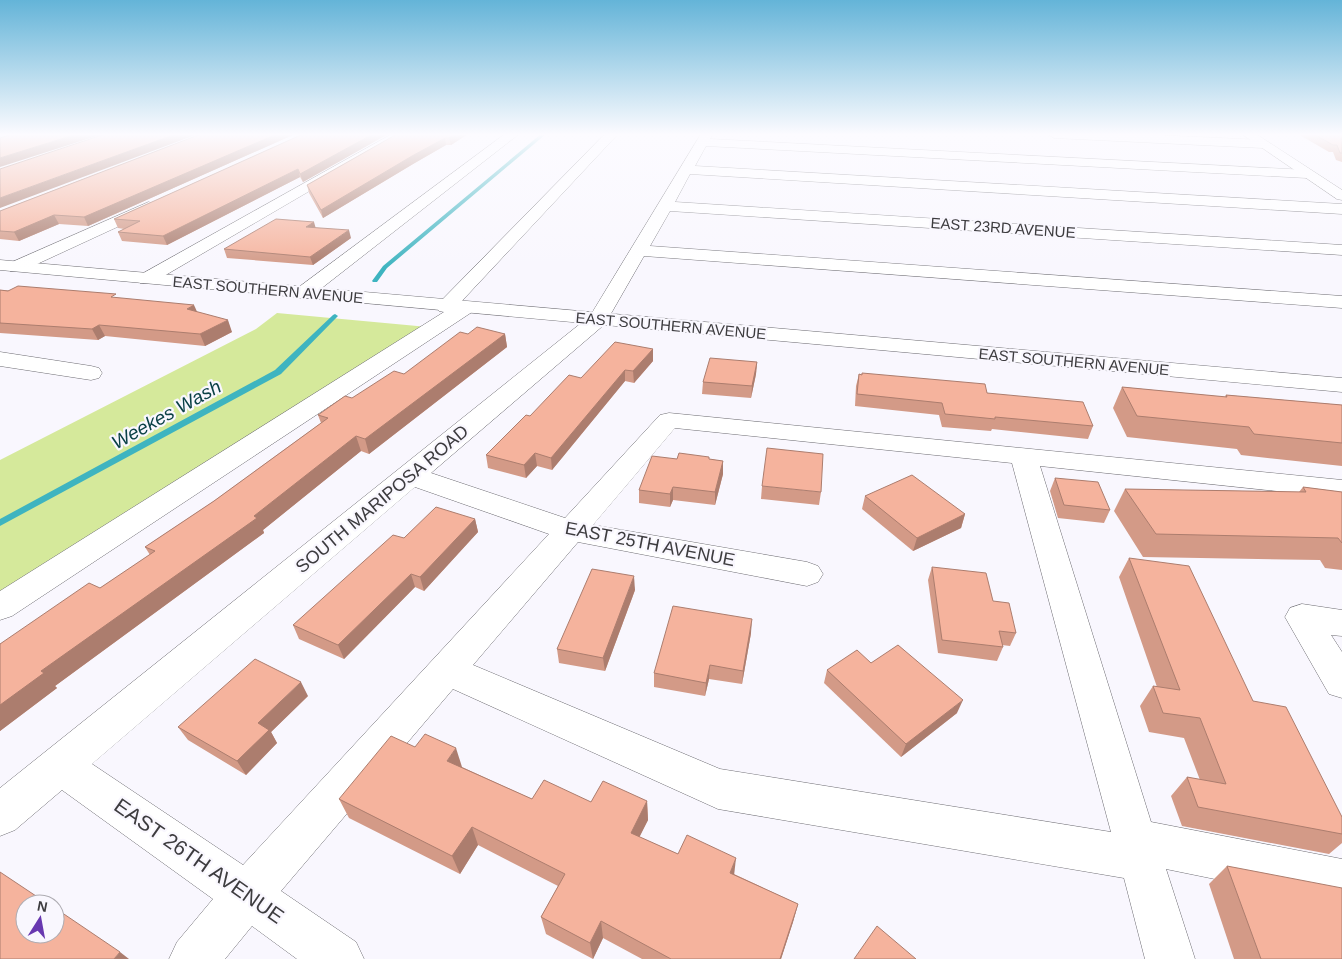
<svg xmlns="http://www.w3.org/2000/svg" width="1342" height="959" viewBox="0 0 1342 959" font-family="Arial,sans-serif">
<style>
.green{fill:#d5e99b}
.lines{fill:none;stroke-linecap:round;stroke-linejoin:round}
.stream{fill:#3eb4c0;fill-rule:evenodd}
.minor-casing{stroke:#6d6c72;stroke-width:1}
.major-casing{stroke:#6d6c72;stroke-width:1}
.minor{fill:#fff;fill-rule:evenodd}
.major{fill:#fff;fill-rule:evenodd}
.wall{fill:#d39a87}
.shaded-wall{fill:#ac7d6e}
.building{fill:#f5b39d;stroke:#ac7d6e}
.labels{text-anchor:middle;stroke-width:4.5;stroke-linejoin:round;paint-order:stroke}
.far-street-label{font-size:15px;fill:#3d3c3f;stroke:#f9f7fe}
.street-label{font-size:18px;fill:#3d3c3f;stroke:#f9f7fe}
.water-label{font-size:19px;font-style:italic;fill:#0b4146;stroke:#f9f7fe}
.near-street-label{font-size:21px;fill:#3d3c3f;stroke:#f9f7fe}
</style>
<rect width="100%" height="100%" fill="#f9f7fe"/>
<polygon class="green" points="277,313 428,327 0,599 0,460 256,329"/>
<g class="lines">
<g class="stream">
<polygon points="541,134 546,134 387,268 377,282 373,282 372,281 383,266"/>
<polygon points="335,314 338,316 337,317 281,374 0,526 0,519 275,370 333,315"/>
</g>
<g class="minor-casing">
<g id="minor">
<polygon points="392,134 407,134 152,283 140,283 137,279 140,275"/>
<polygon points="505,134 519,134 309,298 295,298 292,294 295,290"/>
<polygon points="605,134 618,134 460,303 472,304 475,308 472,312 12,616 0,620 0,591 444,312 439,311 436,307 439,303"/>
<path d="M701 134H713L710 139 1307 170 1314 174 1307 178 706 146 695 166 1342 204V214L690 174 675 202 1342 245V255L670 211 650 246 1342 296V308L644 256 605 324 431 473 565 518 660 415 669 413 1342 480V498L1040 466 1151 822 1342 859V905L1166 869 1195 959H1145L1124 878 718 809 453 689 281 891 356 942 364 959H297L252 926 225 959H169L177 942 213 899 62 790 15 830 0 836V788L590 316ZM675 428 1012 463 1111 832 720 769 473 665 578 542 807 586 818 582 823 574 818 566 807 562 593 525ZM415 487 549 534 243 865 92 764Z"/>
<polygon points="1048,134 1134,134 1263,140 1269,144 1263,148 1054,138"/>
<polygon points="149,202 157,207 154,210 22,271 10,271 7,267 10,263"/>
<polygon points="0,352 91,366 99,368 102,373 99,378 91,380 0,366"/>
<polygon points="1302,604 1342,610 1342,636 1331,635 1342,652 1342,698 1329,694 1285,617 1290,608"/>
</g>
</g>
<g class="major-casing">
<g id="major">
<polygon points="1242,134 1256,134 1342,190 1342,200 1337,199"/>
<polygon points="0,260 1342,378 1342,392 0,270"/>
</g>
</g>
<use href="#minor" class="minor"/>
<use href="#major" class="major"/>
</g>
<g class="wall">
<polygon points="201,134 295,134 88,226 59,224 19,241 0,239 0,211"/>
<polygon points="303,134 388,134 303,182 300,177 167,245 122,241 118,232 124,229 118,228 114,219"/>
<polygon points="397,134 468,134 451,145 446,145 413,164 323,218 309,193 307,185"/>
<polygon points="1298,134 1342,134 1342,162 1336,160 1333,152 1329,152"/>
<polygon points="351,238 313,265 227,258 224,249"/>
<polygon points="0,290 118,298 197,312 232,332 205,346 105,336 98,340 0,333"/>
<polygon points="468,334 505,334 507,347 369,454 361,451 263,530 264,533 55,686 57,688 0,731 0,644 100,588 150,555 145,547 214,501 321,423 318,415 404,374"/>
<polygon points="653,349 653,361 634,383 625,381 552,470 537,466 526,478 488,468 486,455 530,416 581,378"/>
<polygon points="757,362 756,374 751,398 702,394 703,382"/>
<polygon points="859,374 987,393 1093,426 1088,439 992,429 991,431 942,427 939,415 855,406 856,386"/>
<polygon points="1122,387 1225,397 1226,395 1342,405 1342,466 1241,455 1237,449 1127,437 1113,408"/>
<polygon points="677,459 709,459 723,461 723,474 715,505 673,500 670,507 639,503 639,490"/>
<polygon points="1055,478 1110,510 1104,523 1058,518 1050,491"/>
<polygon points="762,486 821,492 819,505 761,499"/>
<polygon points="1303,487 1342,492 1342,570 1325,568 1320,560 1143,557 1114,511 1125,489 1299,492"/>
<polygon points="865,496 965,514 961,528 913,551 862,509"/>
<polygon points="475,519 478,532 424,591 415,587 344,659 299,639 293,625 404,538"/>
<polygon points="1129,558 1253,701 1342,817 1342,843 1329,854 1182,826 1171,796 1187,777 1200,780 1184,738 1149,732 1140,706 1153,686 1157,687 1119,577"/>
<polygon points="932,567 1016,633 1010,646 1002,645 1003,647 997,661 938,653 928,580"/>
<polygon points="635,590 605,671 559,663 557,649"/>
<polygon points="751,633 742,684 709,679 705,696 654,687 654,673"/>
<polygon points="871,663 957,713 901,757 824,683 827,670"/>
<polygon points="308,696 271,732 277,743 246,775 188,740 178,727"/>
<polygon points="462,767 532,799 591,802 647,801 648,820 639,837 678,854 734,874 798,904 793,922 781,959 642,959 603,938 593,959 546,934 541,917 558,886 478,845 460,874 349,818 339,799"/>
<polygon points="1227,866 1342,959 1234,959 1209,884"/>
</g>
<g class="shaded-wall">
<polygon points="77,134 103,134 0,167 0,158"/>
<polygon points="176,134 198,134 0,208 0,198"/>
<polygon points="277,134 295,134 88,226 84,217"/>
<polygon points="373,134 388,134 303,182 300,174"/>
<polygon points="456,134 468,134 451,145 449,138"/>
<polygon points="445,138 446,145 413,164 323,218 321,210 412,156"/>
<polygon points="298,169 300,177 167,245 163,236"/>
<polygon points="54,215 59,224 19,241 14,232"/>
<polygon points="314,222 316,229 306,227"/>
<polygon points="349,230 351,238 313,265 310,257"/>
<polygon points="194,305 199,316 187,309"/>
<polygon points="228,320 232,332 205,346 200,334"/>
<polygon points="99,325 105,336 98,340 92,329"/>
<polygon points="505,334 507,347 369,454 365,439"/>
<polygon points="653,349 653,361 634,383 633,371"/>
<polygon points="757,362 756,374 751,398 752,386"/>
<polygon points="625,370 625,381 552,470 551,458"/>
<polygon points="356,436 361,451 263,530 264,533 55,686 57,688 0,731 0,705 41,671 254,516"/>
<polygon points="535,453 537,466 526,478 524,465"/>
<polygon points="723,461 723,474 715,505 715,492"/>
<polygon points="673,487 673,500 670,507 670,494"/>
<polygon points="965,514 961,528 913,551 917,538"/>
<polygon points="475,519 478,532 424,591 420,577"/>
<polygon points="411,574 415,587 344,659 338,645"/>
<polygon points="634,576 635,590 605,671 603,658"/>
<polygon points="752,619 751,633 742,684 743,671"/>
<polygon points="710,665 709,679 705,696 706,683"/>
<polygon points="301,682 308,696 271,732 277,743 246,775 237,761 258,723"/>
<polygon points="963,700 957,713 901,757 906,744"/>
<polygon points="456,748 462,767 453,780 447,761"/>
<polygon points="647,801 648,820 632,852 631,833"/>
<polygon points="472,827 478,845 460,874 452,856"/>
<polygon points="736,858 734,876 730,873"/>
<polygon points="798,904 793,922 781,959 780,959"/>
<polygon points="601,921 603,938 593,959 590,943"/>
<polygon points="120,952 129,959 114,959"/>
</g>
<g class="building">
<polygon points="12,134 77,134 0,158 0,138"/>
<polygon points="105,134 176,134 0,198 0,169"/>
<polygon points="201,134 277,134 84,217 54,215 14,232 0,231 0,211"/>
<polygon points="303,134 373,134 300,174 298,169 163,236 118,232 140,221 114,219"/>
<polygon points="397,134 456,134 449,138 445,138 412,156 321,210 307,185"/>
<polygon points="1314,134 1342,134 1342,153 1340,153 1337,145 1333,145"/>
<polygon points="276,219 314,222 306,227 349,230 310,257 224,249"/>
<polygon points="18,286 116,294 111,297 194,305 187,309 228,320 200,334 99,325 92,329 0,323 0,290 8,291"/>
<polygon points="477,327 505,334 365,439 356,436 254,516 257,518 41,671 44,673 0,705 0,644 89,583 100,588 155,551 145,547 214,501 328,418 318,415 345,396 352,398 394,371 404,374 460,332 468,334"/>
<polygon points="615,342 653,349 633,371 625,370 551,458 535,453 524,465 486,455 526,415 530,416 569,375 581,378"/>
<polygon points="710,358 757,362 752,386 703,382"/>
<polygon points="862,373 985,384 987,393 1083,402 1093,426 995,417 995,419 945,414 942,403 857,394 859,374 862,375"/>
<polygon points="1122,387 1227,397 1226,395 1342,405 1342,443 1254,434 1249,427 1137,416"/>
<polygon points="767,448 823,454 821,492 762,486"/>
<polygon points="679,453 709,457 709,459 723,461 715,492 673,487 670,494 639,490 652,456 677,459"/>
<polygon points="912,475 965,514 917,538 865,496"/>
<polygon points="1055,478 1098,482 1110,510 1064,505"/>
<polygon points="1303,487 1342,492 1342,543 1338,538 1156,534 1125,489 1306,492"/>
<polygon points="436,507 475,519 420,577 411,574 338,645 293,625 393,535 404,538"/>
<polygon points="1129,558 1189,566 1253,701 1286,707 1342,817 1342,834 1198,807 1187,777 1226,784 1200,718 1163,713 1153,686 1180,690"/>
<polygon points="932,567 986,573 993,601 1009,603 1016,633 999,631 1003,647 942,640"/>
<polygon points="592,569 634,576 603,658 557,649"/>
<polygon points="673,606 752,619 743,671 710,665 706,683 654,673"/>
<polygon points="898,645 963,700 906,744 827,670 857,650 871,663"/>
<polygon points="255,659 301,682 258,723 269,730 237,761 178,727"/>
<polygon points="425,734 456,748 447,761 532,799 544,780 591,802 603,781 647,801 631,833 678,854 687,835 736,858 730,873 798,904 780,959 671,959 601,921 590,943 541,917 565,874 472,827 452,856 339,799 391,736 415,747"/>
<polygon points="1227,866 1342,888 1342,959 1261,959"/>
<polygon points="0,872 48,904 25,904 25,934 55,934 55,908 120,952 114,959 0,959"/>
<polygon points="877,926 916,959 854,959"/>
</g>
<linearGradient id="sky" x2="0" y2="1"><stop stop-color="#64b4d8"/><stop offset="0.5" stop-color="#fcfbff"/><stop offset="1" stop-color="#fcfbff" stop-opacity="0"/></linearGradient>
<rect width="1342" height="269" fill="url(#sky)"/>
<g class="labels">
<g class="far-street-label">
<text transform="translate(1003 228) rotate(4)" y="5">EAST 23RD AVENUE</text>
<text transform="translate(268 290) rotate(5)" y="5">EAST SOUTHERN AVENUE</text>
<text transform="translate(671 326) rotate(5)" y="5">EAST SOUTHERN AVENUE</text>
<text transform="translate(1074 362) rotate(5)" y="5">EAST SOUTHERN AVENUE</text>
</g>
<g class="street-label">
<text transform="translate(382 499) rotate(-40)" y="6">SOUTH MARIPOSA ROAD</text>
<text transform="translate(650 544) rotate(11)" y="6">EAST 25TH AVENUE</text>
</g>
<g class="water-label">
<text transform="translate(166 414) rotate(-29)" y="7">Weekes Wash</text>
</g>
<g class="near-street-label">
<text transform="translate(199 861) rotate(35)" y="7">EAST 26TH AVENUE</text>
</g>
</g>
<g transform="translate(40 919) rotate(11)"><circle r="24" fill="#f9f7fe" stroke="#aeacb2"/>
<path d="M0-4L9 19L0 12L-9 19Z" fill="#6838b0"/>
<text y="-8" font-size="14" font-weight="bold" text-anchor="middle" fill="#3d3c3f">N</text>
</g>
</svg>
